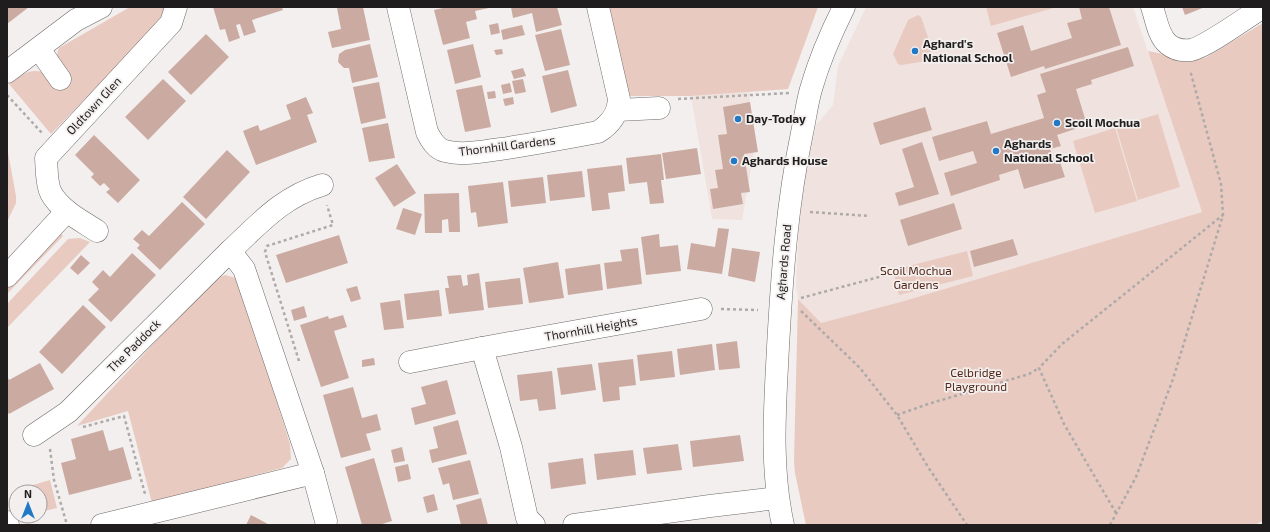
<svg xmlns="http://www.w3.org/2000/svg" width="1270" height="532" viewBox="0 0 1270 532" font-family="'Exo 2',sans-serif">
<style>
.built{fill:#f0e3df}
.green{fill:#e8cac0}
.building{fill:#cbaba1}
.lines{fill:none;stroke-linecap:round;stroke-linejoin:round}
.minor-casing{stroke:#6e6a69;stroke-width:23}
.path{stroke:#adaaa9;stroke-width:2.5;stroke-dasharray:3 3;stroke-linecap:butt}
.minor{stroke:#fff;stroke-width:22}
.poi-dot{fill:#2179c6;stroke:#f3efee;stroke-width:1.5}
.labels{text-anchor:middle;stroke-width:3.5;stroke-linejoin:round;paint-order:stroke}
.poi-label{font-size:12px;font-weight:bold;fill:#1f1d1d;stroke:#f3efee;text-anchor:start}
.street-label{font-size:12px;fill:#1f1d1d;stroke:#f3efee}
.park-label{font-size:12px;fill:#552919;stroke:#f3efee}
</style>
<rect width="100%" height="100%" fill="#f3efee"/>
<g class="built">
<polygon points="866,7 1133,7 1202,212 904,301 821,323 798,299 796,286 799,219 805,177 816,125 833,105 838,66"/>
<polygon points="749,92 754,151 742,220 712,219 691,96"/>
</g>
<g class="green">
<path d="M130 7H169L168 14 51 134 9 84C20 76 29 68 43 72L58 64 57 54 59 48Z"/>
<polygon points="610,7 818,7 788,89 691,96 629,96 609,18"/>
<polygon points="986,7 1057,7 991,26"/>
<polygon points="918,15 921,17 932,49 931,57 927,61 901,65 898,64 893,54 908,20"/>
<polygon points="1263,23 1263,521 1255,525 806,525 795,473 794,461 798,299 821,323 904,301 1202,212 1148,51 1187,59 1205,58"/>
<polygon points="1158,114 1180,187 1138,200 1116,127"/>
<polygon points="1115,128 1137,201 1095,213 1073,141"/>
<polygon points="7,147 16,196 16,203 7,222"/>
<polygon points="58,230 63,236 7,294 7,284"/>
<polygon points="80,238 90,242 7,328 7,304 68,239"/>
<polygon points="967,251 973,276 899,295 893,270"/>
<polygon points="225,275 236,278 241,288 290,444 291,459 282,468 152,503 128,411 77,426 214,279"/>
<polygon points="50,480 57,508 40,512 40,492 24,492 23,488"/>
</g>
<g class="building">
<polygon points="7,7 29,7 7,24"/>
<polygon points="213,7 282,7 283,10 252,20 256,32 244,36 240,24 236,25 240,38 229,42 225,29 220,30"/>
<polygon points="344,7 363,7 370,40 332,48 328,32 341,29 337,8"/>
<polygon points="447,7 489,7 489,8 475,11 477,19 466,22 470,38 443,45 434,10"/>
<polygon points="511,7 557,7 562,25 536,32 532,13 513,18"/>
<polygon points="1079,7 1109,7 1121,45 1045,69 1044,66 1011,77 997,33 1023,25 1031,51 1072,38 1067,23 1082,19"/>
<polygon points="1182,7 1205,7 1185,15"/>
<polygon points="498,23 500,33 491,35 489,25"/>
<polygon points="522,25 525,35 503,40 501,30"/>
<polygon points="561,29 570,65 545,71 535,35"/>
<polygon points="206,34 229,57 191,95 168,72"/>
<polygon points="370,44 378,77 352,83 349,68 344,68 338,62 339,54 345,50"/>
<polygon points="473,44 481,77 455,84 447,50"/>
<polygon points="1128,47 1134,66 1091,80 1092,84 1076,89 1087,125 1057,135 1061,146 1050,149 1054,160 1059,159 1065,177 1024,189 1018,169 999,175 1000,180 951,196 944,173 977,163 973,151 939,161 932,137 987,121 991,134 1044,118 1037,95 1046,92 1040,74"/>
<polygon points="502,49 503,54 496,55 494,50"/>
<polygon points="523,68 526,76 514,79 511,71"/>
<polygon points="568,70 577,106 551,113 542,76"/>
<polygon points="163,79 186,101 148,140 125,117"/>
<polygon points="523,79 526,92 515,94 512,81"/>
<polygon points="379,82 386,118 361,124 353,87"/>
<polygon points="510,83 512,92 503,94 501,85"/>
<polygon points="482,85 491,127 465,132 456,90"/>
<polygon points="495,91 496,98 488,99 487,92"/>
<polygon points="306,97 313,113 307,115 317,142 256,165 243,131 258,125 260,131 291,119 286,105"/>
<polygon points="513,97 514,104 505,106 503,99"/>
<polygon points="750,102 758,152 744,154 750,192 741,193 743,204 713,209 710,189 718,188 715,170 723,169 718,135 727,134 723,107"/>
<polygon points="925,107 932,130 880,145 873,123"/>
<polygon points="388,123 395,158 369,162 362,128"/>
<polygon points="94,135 140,180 118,203 106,192 110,189 104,183 100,186 91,177 94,174 75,155"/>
<polygon points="922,142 939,194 899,206 895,193 914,187 902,149"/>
<polygon points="697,148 701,174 666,179 662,153"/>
<polygon points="227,150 250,172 206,219 183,197"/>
<polygon points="661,154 664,180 661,180 664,203 650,204 647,182 629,184 626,158"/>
<polygon points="397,164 416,193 394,207 375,178"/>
<polygon points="622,165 625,191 608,193 610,209 592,211 587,169"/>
<polygon points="582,171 585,197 550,201 547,175"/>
<polygon points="543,177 546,203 511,207 508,181"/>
<polygon points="503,182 508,223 478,227 476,212 471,213 468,186"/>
<polygon points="459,193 460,232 449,232 448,219 442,220 442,233 425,233 424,194"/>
<polygon points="182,202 205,224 160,270 137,248 140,245 133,239 142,230 149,236"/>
<polygon points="954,203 962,229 908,246 900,220"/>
<polygon points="403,208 422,214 415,235 396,229"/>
<polygon points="718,228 729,229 722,274 687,269 691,243 715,247"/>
<polygon points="659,234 660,247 678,245 681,271 646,275 641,237"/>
<polygon points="339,235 348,263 286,283 276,255"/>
<polygon points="1013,239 1018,255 974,267 970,251"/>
<polygon points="638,248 642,284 607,289 604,263 622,261 620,250"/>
<polygon points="732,248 760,252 755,282 728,276"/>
<polygon points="132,253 156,275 111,322 88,300 99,289 92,282 103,270 110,277"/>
<polygon points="81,255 90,263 78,275 70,268"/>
<polygon points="558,262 564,298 529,303 523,268"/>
<polygon points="600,264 603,290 568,295 565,269"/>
<polygon points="479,273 484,310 449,314 445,288 449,288 447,276 461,275 463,286 468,285 467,275"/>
<polygon points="520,278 523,304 488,308 485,282"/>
<polygon points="357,286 361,299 351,302 346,289"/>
<polygon points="439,290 442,316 407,320 404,294"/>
<polygon points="400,300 404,328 384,330 380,303"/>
<polygon points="83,305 106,327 62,374 39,352"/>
<polygon points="304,306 307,317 294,321 291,310"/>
<polygon points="343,315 347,327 334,331 349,378 321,387 300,325 328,316 329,319"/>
<polygon points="737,341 740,368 719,370 716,344"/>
<polygon points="712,344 715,370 680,375 677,349"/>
<polygon points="672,351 675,377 640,381 637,355"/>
<polygon points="374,358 375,365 362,367 362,360"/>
<polygon points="633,359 636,385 619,387 620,400 603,402 598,363"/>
<polygon points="40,363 54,389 9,414 7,411 7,376 9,380"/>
<polygon points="592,364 596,390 561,395 557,368"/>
<polygon points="552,371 556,409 539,411 537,399 520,401 517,375"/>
<polygon points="447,380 456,414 415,425 411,408 426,404 421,387"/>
<polygon points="353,387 362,418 377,414 381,430 366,434 371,450 341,458 323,395"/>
<polygon points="458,420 467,454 432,463 429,450 438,448 433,427"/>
<polygon points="103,430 109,451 123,447 132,479 69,495 61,463 76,459 71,439"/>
<polygon points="740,435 744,461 693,467 690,441"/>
<polygon points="678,444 682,470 647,474 643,448"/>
<polygon points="402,447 405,461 394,463 391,450"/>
<polygon points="633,450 636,475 597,480 594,454"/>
<polygon points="374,458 392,521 379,525 362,525 345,467"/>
<polygon points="583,458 586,484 551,489 548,463"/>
<polygon points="470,460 479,494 453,500 449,483 443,485 438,468"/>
<polygon points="408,464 411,479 398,482 395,467"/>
<polygon points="434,494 438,510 427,513 423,497"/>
<polygon points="481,498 488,525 461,525 456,505"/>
<polygon points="251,515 266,523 269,525 246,525"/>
</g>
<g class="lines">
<g class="minor-casing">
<g id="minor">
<path d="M398 7 427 132C431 140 436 149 445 151 463 156 483 151 501 149 533 144 566 138 598 132 611 124 618 114 619 99L598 7"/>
<path d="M1152 7C1156 18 1158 36 1168 44 1174 49 1183 51 1191 50 1206 47 1247 17 1263 7"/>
<polyline points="39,49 60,79"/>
<polyline points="7,72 76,20 101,7"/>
<polyline points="618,110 659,108"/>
<path d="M97 231C82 221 60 210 51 193 46 183 47 169 46 158L171 23 176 7"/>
<path d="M230 251C259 224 282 197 322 185"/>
<polyline points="7,276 67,211"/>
<polyline points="482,348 701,309"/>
<polyline points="410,362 482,348 511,447 527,518 534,525"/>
<polyline points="34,435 68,412 230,251 244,269 313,473"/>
<polyline points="7,522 8,525"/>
<polyline points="102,525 313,473 326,521"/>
<polyline points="574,525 710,506 777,498"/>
<path d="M783 525C770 466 775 407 778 347 782 275 787 204 802 133 805 119 807 103 811 89 819 61 831 33 844 7"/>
</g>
</g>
<g class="path">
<polyline points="7,95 42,133"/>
<polyline points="678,99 789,93"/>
<polyline points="810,212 870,216"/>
<polyline points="801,298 890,274"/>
<polyline points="721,309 758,310"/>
<polyline points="801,311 860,368 897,415 928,467 967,525"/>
<polyline points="299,361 265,252 267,246 333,225 327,205"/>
<polyline points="897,415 928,404 1029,374 1039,368"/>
<polyline points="83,427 124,416 145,494"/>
<polyline points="50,449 54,480 67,525"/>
<polyline points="1116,513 1064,424 1039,368 1062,344 1223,215"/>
<polyline points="1110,525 1136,477 1173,379 1223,215 1221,184 1190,70"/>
</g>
<use href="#minor" class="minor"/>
</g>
<g class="poi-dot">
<circle cx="915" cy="51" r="4"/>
<circle cx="738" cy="119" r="4"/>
<circle cx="1057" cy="123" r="4"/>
<circle cx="996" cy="151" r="4"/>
<circle cx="734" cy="161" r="4"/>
</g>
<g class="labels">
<g class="poi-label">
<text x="923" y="48">Aghard's<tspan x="923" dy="14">National School</tspan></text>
<text x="746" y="123">Day-Today</text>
<text x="1065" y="127">Scoil Mochua</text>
<text x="1004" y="148">Aghards<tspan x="1004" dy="14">National School</tspan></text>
<text x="742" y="165">Aghards House</text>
</g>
<g class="street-label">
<text transform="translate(94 106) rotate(-47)" y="4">Oldtown Glen</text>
<text transform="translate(507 146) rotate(-7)" y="4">Thornhill Gardens</text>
<text transform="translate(784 262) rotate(-85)" y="4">Aghards Road</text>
<text transform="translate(591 329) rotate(-10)" y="4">Thornhill Heights</text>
<text transform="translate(134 346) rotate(-45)" y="4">The Paddock</text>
</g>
<g class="park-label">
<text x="916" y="275">Scoil Mochua<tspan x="916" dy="14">Gardens</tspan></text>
<text x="976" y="377">Celbridge<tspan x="976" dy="14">Playground</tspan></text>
</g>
</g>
<rect width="1270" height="532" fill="none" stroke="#1f1d1d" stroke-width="16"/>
<g transform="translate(28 504)"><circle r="19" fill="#f3efee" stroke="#9e9b9a"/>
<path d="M0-3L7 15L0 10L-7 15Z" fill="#2179c6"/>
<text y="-6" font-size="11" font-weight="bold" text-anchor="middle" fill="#1f1d1d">N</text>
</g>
</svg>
